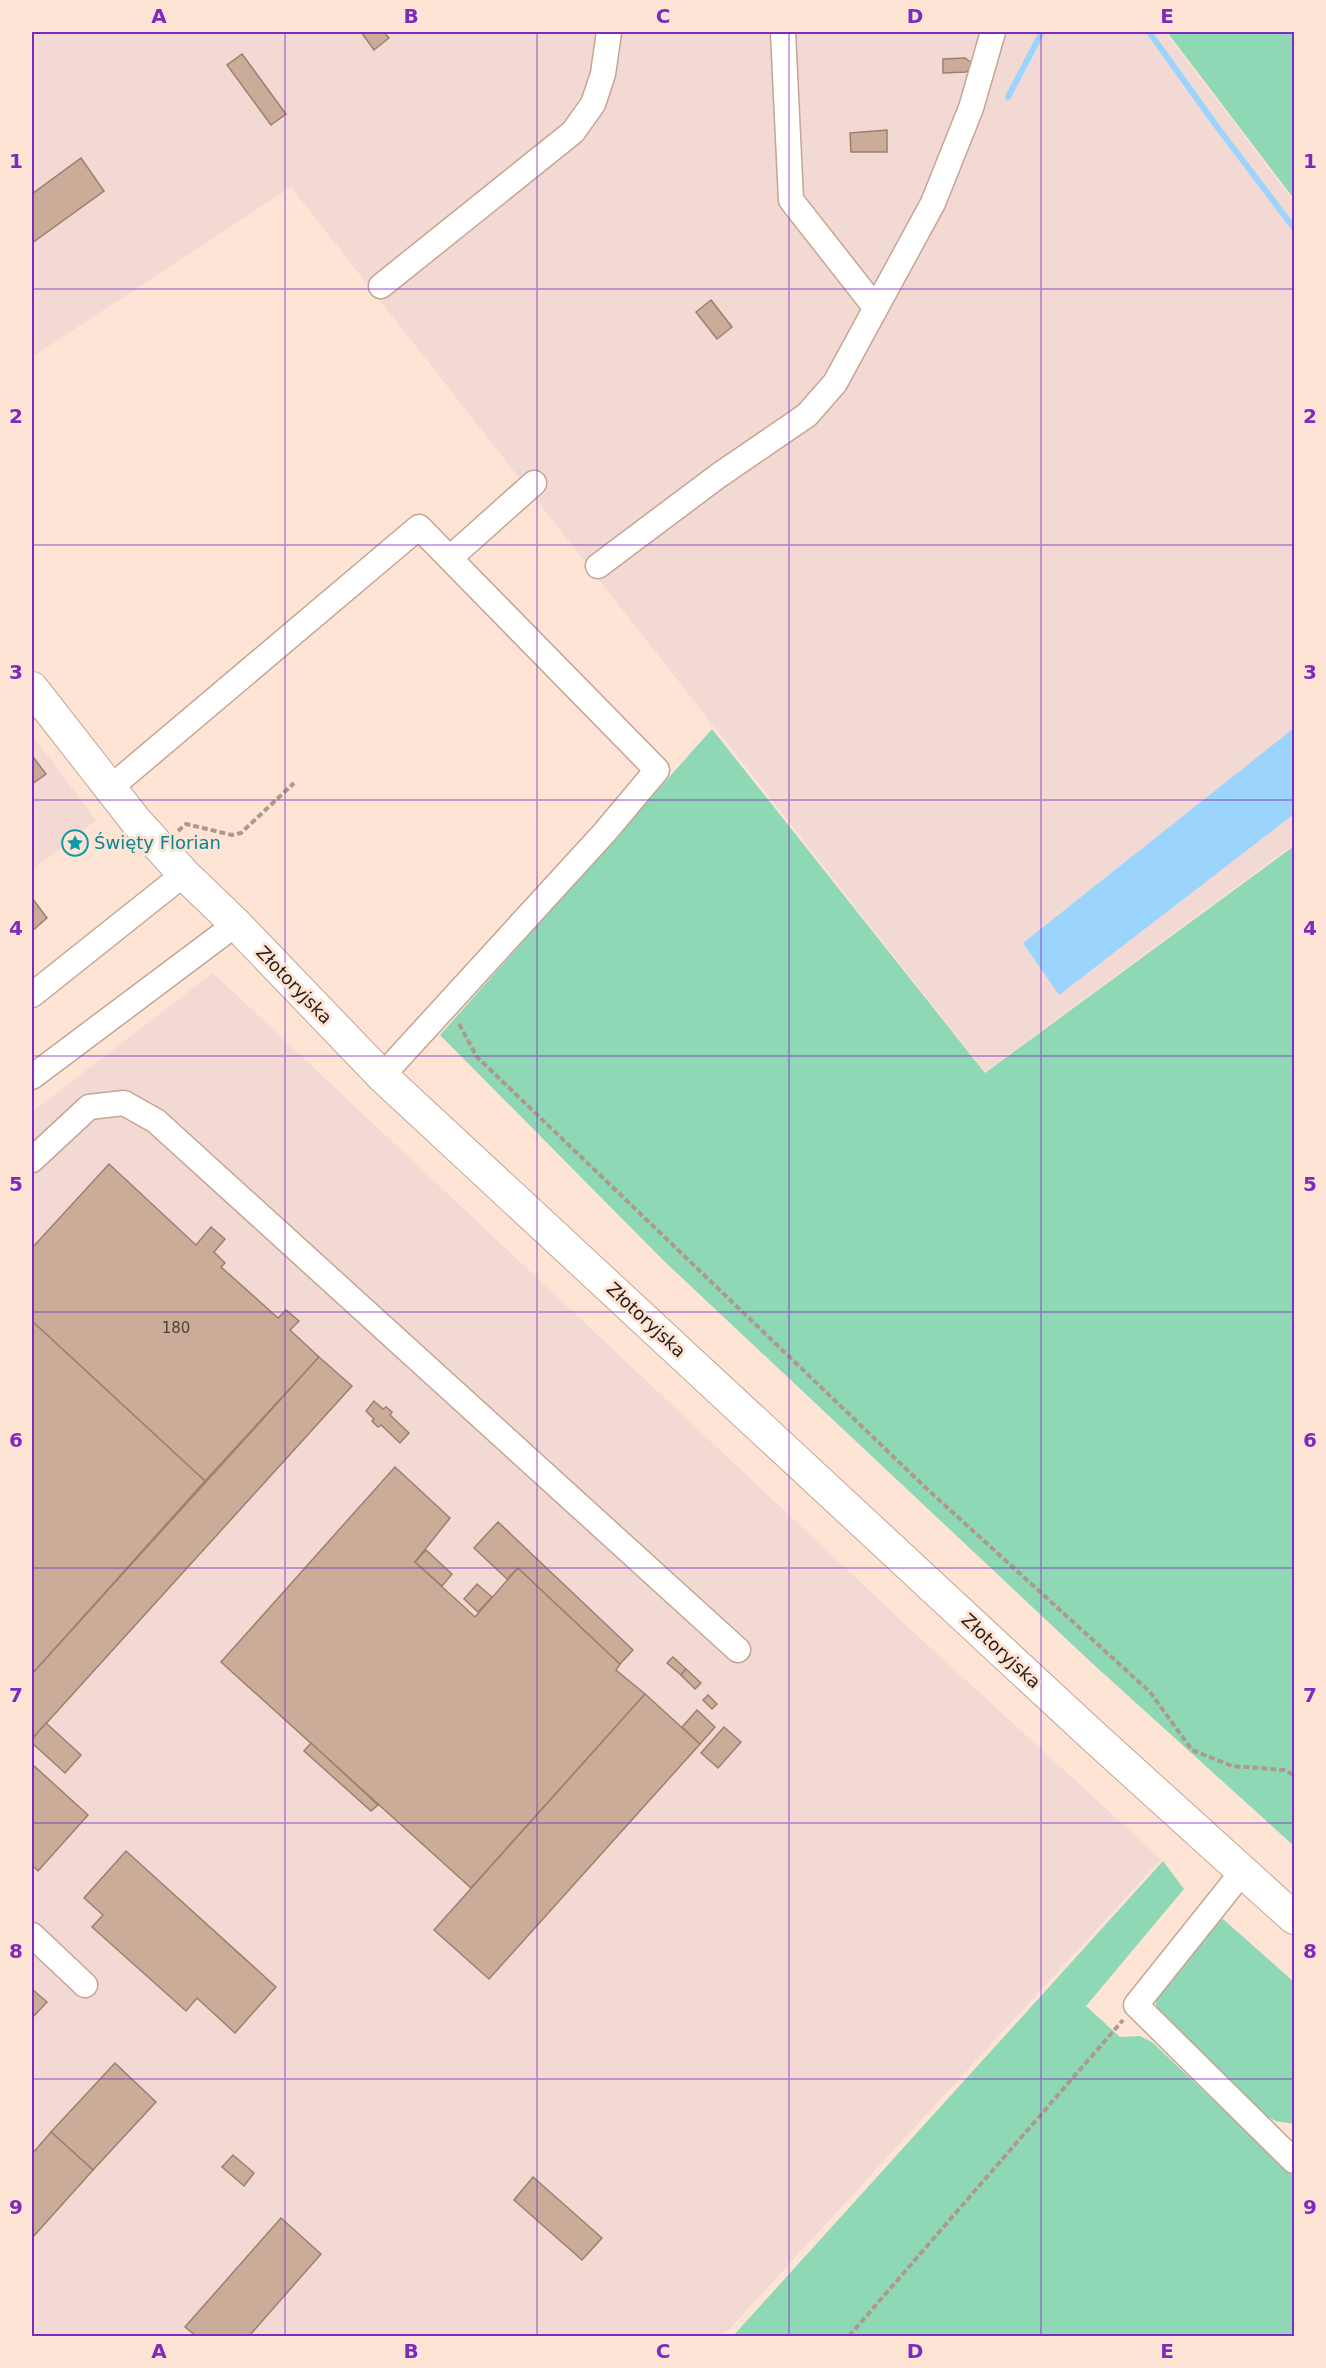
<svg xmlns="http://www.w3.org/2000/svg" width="1326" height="2368" viewBox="0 0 1326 2368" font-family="'DejaVu Sans',sans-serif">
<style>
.industrial{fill:#f3d9d3}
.green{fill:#8ed8b6}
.water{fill:#9bd5fe}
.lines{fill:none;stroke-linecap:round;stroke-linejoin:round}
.stream{stroke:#9bd5fe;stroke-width:6}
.building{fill:#cbac99;stroke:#9d7f6d;stroke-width:1.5}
.minor-casing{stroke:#c5a593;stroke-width:27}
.major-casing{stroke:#c5a593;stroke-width:34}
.path{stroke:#ae998d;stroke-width:4;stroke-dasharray:6 3;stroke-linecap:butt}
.minor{stroke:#fff;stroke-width:24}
.major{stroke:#fff;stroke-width:32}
.grid{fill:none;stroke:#7b2cbf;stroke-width:1.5;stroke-opacity:0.55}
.labels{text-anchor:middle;stroke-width:6;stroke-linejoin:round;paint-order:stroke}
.number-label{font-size:15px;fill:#524137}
.culture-label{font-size:18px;fill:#0d838f;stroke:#fee4d4;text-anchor:start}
.street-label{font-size:18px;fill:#291d16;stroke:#fee4d4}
.neatline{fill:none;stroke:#7b2cbf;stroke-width:2}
.grid-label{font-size:20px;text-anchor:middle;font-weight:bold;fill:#7b2cbf}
</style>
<rect width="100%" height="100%" fill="#fee4d4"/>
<g class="industrial">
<polygon points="32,32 1165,32 1294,202 1294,844 985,1072 291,187 32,357"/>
<polygon points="32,735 96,820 32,870"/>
<polygon points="213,973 924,1642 1161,1859 723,2336 32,2336 32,1112"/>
</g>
<g class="green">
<polygon points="1167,32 1294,32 1294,199"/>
<polygon points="712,729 985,1073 1294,846 1294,1846 1093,1664 664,1261 440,1035"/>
<polygon points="1163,1861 1184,1889 1086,2006 1120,2037 1140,2036 1152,2042 1294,2177 1294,2336 733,2336"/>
<polygon points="1223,1919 1294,1982 1294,2124 1276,2121 1268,2117 1221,2080 1159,2014 1156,2005 1156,1995 1213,1926"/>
</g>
<polygon class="water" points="1294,728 1294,814 1059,995 1023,943"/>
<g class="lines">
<g class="stream">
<polyline points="1149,32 1218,128 1294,228"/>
<polyline points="1008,97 1042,32"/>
</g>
</g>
<g class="building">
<polygon points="361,32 384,32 389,38 374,50"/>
<polygon points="242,54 286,114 271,125 227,65"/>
<polygon points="965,58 972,63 971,68 966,72 943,73 943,59"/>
<polygon points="887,130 887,152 851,152 850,133"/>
<polygon points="81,158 104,191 32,243 32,194"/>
<polygon points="711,300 732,327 717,339 696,312"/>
<polygon points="33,757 46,774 32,784 32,758"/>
<polygon points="32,898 47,918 32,931"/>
<polygon points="109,1164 196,1245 211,1227 225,1239 214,1252 225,1263 221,1267 278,1318 286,1310 299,1321 290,1330 319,1357 205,1481 32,1321 32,1248"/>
<polygon points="32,1321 205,1481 32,1674"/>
<polygon points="319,1357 352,1386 32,1739 32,1674"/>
<polygon points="374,1401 383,1409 386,1407 392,1412 390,1415 409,1433 400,1443 381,1425 378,1427 372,1421 374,1419 366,1411"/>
<polygon points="395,1467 450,1518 415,1562 475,1617 518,1568 620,1664 616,1670 645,1694 471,1888 221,1662"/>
<polygon points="498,1522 633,1650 620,1664 518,1568 507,1579 474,1548"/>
<polygon points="426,1550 452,1574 442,1586 415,1562"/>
<polygon points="477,1584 492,1597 478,1612 464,1599"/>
<polygon points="673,1657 686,1669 681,1675 667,1663"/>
<polygon points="686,1669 701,1683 695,1689 681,1675"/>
<polygon points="645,1694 700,1744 489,1979 434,1930"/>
<polygon points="708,1695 717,1704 712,1709 703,1700"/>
<polygon points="697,1710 715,1727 700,1744 682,1727"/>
<polygon points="46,1723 81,1755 65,1773 32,1743 32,1739"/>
<polygon points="724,1727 741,1742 718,1768 701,1753"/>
<polygon points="311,1743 378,1805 371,1811 304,1751"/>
<polygon points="32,1764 88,1815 38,1871 32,1865"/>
<polygon points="126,1851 276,1987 235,2033 197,1998 186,2011 92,1927 103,1915 84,1898"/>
<polygon points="32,1989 47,2002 33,2017 32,2015"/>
<polygon points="115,2063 156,2102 93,2170 51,2132"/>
<polygon points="51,2132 93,2170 32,2238 32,2154"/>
<polygon points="233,2155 254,2173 244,2186 222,2167"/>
<polygon points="533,2177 602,2238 582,2260 514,2200"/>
<polygon points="281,2218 321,2254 249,2336 196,2336 185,2327"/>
</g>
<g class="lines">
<g class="minor-casing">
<g id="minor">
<polyline points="783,32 791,200 875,307"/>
<polyline points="381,286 573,132 593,104 603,74 609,32"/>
<polyline points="450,558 534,483"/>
<polyline points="598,566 718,476 807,415 835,383 933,203 971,108 993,32"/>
<polyline points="110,788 419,527 657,770 605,832 382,1076"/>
<polyline points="32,995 184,874"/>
<polyline points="32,1077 236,924"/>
<polyline points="32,1160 89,1107 124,1103 156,1121 738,1650"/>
<polyline points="1243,1871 1136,2005 1294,2161"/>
<polyline points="32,1935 85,1985"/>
</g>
</g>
<g class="major-casing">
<polyline id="major" points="32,688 135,820 184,874 236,924 382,1076 1092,1735 1294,1918"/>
</g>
<g class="path">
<polyline points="178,831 186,824 232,835 241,833 294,783"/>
<polyline points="459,1024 477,1057 926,1488 1150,1692 1192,1750 1232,1766 1284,1770 1294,1775"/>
<polyline points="849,2336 1123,2020"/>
</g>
<use href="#minor" class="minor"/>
<use href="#major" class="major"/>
</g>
<path class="grid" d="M285 32V2336M537 32V2336M789 32V2336M1041 32V2336M32 289H1294M32 545H1294M32 800H1294M32 1056H1294M32 1312H1294M32 1568H1294M32 1823H1294M32 2079H1294"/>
<defs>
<g id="sight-ring" transform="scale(1.35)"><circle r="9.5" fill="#fee4d4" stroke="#0f9aa8" stroke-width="1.5"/><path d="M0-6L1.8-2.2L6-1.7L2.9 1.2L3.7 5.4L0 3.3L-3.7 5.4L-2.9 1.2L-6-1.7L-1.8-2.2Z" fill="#0f9aa8"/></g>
</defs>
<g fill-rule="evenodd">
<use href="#sight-ring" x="75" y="843"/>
</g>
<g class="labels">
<g class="number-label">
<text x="176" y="1333">180</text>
</g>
<g class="culture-label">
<text x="94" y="849">Święty Florian</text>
</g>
<g class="street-label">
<text transform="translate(294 985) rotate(46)" y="6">Złotoryjska</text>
<text transform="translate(646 1320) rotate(43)" y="6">Złotoryjska</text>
<text transform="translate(1001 1651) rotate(43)" y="6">Złotoryjska</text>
</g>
</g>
<rect width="1326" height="2368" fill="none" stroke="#fee4d4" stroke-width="66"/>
<rect x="33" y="33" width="1260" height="2302" class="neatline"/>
<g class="grid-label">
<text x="159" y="23">A</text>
<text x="411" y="23">B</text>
<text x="663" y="23">C</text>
<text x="915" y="23">D</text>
<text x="1167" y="23">E</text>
<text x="16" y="168">1</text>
<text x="1310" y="168">1</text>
<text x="16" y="423">2</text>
<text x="1310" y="423">2</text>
<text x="16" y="679">3</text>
<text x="1310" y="679">3</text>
<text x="16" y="935">4</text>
<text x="1310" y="935">4</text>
<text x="16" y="1191">5</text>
<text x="1310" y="1191">5</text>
<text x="16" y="1447">6</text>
<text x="1310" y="1447">6</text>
<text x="16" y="1702">7</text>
<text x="1310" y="1702">7</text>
<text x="16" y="1958">8</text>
<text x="1310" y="1958">8</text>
<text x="16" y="2214">9</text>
<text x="1310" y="2214">9</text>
<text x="159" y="2358">A</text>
<text x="411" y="2358">B</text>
<text x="663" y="2358">C</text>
<text x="915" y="2358">D</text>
<text x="1167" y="2358">E</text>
</g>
</svg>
